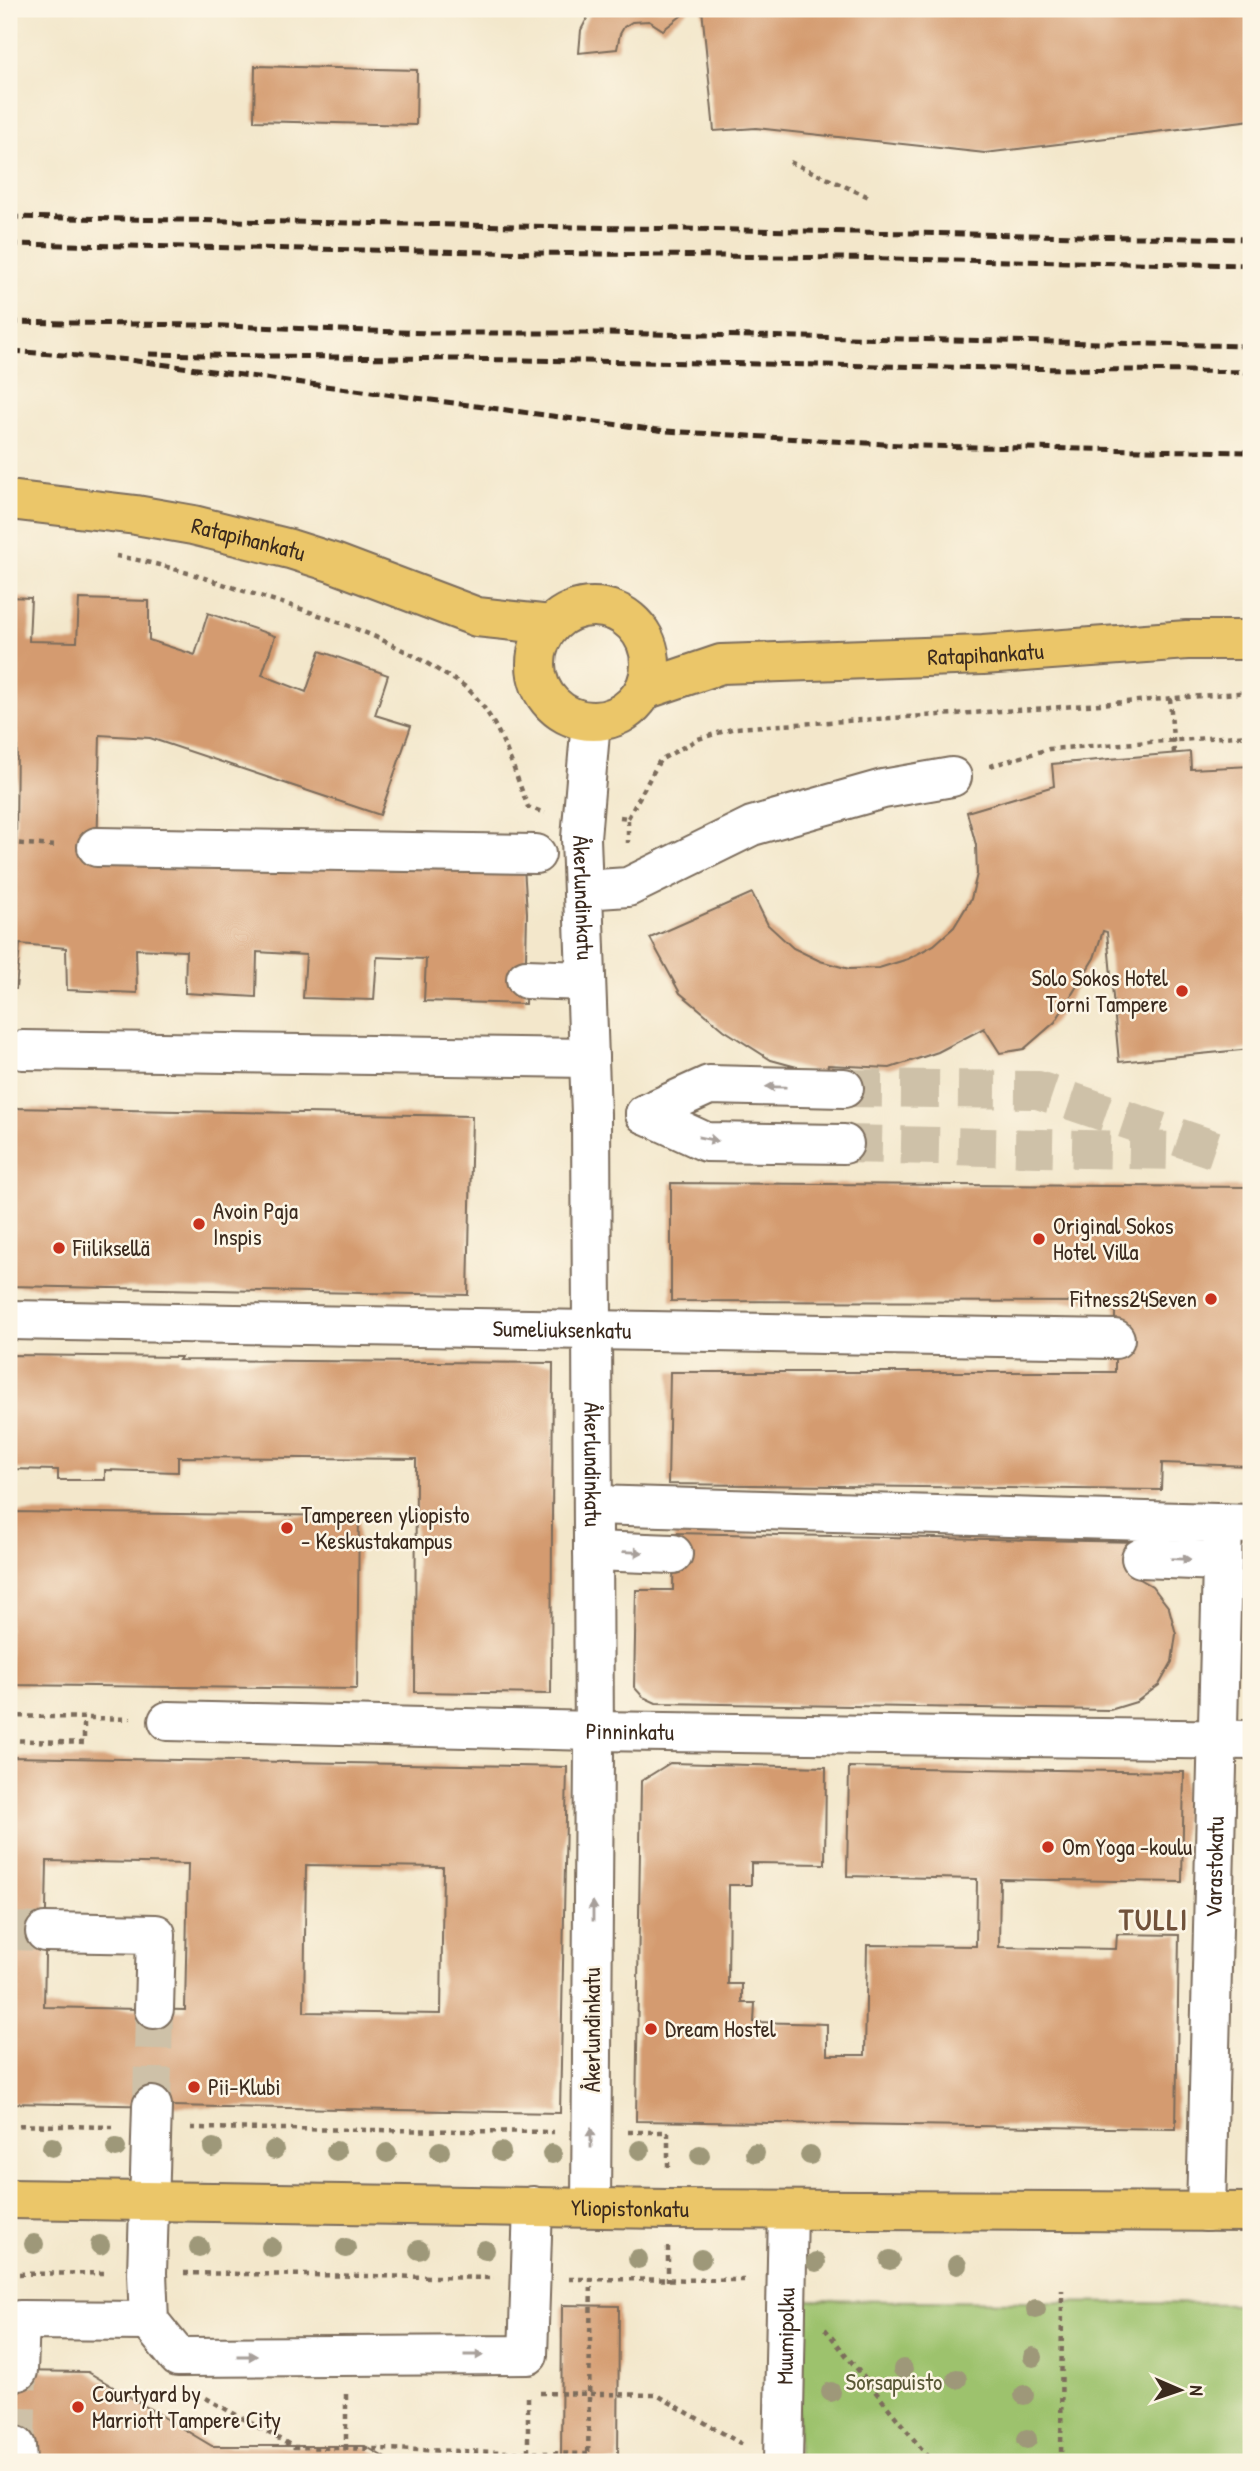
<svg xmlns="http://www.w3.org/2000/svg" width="1260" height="2471" viewBox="0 0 1260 2471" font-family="'Patrick Hand',sans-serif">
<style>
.green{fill:#9dc26d;stroke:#6c7646;stroke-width:2}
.building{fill:#d49b70;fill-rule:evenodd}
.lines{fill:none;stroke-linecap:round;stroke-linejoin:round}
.minor-tunnel{stroke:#cec1a8;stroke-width:38;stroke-dasharray:38 19;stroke-linecap:butt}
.minor-casing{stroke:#7b6c5b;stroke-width:42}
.major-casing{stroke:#7b6c5b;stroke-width:42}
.path{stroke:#7b6c5b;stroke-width:4.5;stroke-dasharray:5 5;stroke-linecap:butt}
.minor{stroke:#fff;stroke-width:38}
.major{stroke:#ebc669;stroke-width:38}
.rail{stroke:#3b2a1e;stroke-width:5;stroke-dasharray:10 5;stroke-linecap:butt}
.tree{fill:#9e9879}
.oneway{fill:#a79f9a}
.poi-dot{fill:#c8321e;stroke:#fcf5e5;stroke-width:2.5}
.labels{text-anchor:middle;stroke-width:5;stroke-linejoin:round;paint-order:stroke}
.street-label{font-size:23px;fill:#3b2a1e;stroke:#fcf5e5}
.poi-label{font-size:23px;fill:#3b2a1e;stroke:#fcf5e5;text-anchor:start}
.park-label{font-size:23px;fill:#585836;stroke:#fcf5e5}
.district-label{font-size:30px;font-weight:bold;letter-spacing:2px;fill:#71523b;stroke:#fcf5e5}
</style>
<rect width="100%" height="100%" fill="#fcf5e5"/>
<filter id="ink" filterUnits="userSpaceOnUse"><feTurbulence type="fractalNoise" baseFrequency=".0143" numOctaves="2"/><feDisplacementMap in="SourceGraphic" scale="14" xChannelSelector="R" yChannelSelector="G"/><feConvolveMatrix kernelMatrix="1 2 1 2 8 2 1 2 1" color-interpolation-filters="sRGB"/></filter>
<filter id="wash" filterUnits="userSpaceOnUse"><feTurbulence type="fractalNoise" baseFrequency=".00686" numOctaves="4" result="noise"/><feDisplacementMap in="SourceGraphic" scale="28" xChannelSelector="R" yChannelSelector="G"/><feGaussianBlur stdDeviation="1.57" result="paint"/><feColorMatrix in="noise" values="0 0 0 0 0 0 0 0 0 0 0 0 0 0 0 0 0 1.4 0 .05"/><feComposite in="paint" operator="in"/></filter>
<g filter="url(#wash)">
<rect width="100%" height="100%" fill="#f3e7cb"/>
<polygon class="green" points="800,2300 1251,2304 1251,2462 797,2462"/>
<g id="blocks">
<g class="building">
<polygon points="592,9 690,9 663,30 649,21 632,22 624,27 620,34 617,49 579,53 581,30"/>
<polygon points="702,9 1251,9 1251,120 985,153 756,128 714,131"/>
<polygon points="255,66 417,70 416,125 254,121"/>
<polygon points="9,597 31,598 29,641 77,642 79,599 149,601 149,640 195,655 208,613 275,636 262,675 306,692 320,651 388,675 375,715 411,726 380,815 150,738 100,735 97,854 524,866 527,913 525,1004 424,1001 426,959 377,957 374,1000 303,998 306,955 257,952 256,997 185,993 186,951 136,949 137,993 67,990 66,948 20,944 16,989 9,989 9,850 14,851 16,844 17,734 9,734"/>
<polygon points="1190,752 1191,769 1251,766 1251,1049 1119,1062 1107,932 1103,931 1094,958 1055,1022 1024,1049 1000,1053 984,1028 938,1052 890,1068 828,1065 826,1075 771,1060 724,1030 680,993 650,938 752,893 768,925 793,948 820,961 849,969 879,968 908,959 934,945 954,927 971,899 977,874 976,845 967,812 1054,786 1052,764"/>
<polygon points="9,1108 472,1116 468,1295 9,1286"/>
<polygon points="671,1183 1251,1187 1251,1466 1162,1463 1161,1490 668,1484 670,1372 1115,1372 1115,1302 671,1301"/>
<polygon points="9,1355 181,1357 179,1360 553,1363 551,1694 415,1692 416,1459 178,1457 178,1472 105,1470 105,1480 58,1480 58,1470 9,1469"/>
<polygon points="9,1512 359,1516 357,1689 9,1685"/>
<polygon points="674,1533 1141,1542 1140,1579 1152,1586 1169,1608 1176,1634 1172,1662 1159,1685 1136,1702 1110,1710 656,1703 643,1697 634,1687 636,1590 673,1590"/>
<path d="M9 1757 567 1767 560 2113 9 2103ZM47 1861 188 1864 185 2010 44 2007ZM306 1865 443 1867 441 2014 304 2012Z"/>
<polygon points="670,1763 826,1767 825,1864 751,1863 751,1885 729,1885 728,1984 742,1984 742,2003 755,2003 754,2022 827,2024 827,2055 865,2055 867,1945 976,1946 977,1879 847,1876 849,1767 1184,1772 1182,1882 1000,1879 999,1947 1116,1949 1117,1934 1179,1935 1176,2129 636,2121 641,1781"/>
<polygon points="1249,2054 1251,2054 1251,2129 1248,2129"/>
<polygon points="562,2305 619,2306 618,2462 561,2462"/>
<polygon points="9,2371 88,2372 212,2446 365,2446 392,2462 44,2462 9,2442"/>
</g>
</g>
</g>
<g filter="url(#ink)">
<use href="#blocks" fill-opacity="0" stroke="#7b6c5b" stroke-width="2"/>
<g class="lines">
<g class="minor-tunnel">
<polyline points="844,1088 1038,1090 1219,1151"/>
<polyline points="844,1144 1182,1151"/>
<polyline points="9,1931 45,1932"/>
<polyline points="152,2106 154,2009"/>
<polyline points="16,2446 18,2371"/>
</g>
<g class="minor-casing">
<g id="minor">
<path id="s1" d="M591 721 581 838 591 1114 594 1748 591 2207"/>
<polyline points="97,847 536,854"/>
<polyline points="583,890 628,887 752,826 883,789 952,777"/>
<polyline points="526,979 586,981"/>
<polyline points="23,1050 589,1058"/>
<polyline points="645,1114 709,1085 844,1088"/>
<polyline points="645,1114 706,1142 844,1144"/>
<path id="s2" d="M9 1320 1115 1339"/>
<polyline points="593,1505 1251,1524"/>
<polyline points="593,1551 673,1554"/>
<polyline points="1141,1558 1221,1561"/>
<path id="s3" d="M168 1721 594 1731 1251 1740"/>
<polyline points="45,1932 156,1934 154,2009"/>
<polyline points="152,2106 147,2273 149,2321 178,2357 528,2355 533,2206"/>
<path id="s4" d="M1206 2212 1223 1523"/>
<polyline points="18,2371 20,2320 149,2321"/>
<polyline points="16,2446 17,2462"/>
<path id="s5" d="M783 2462 788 2210"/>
</g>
</g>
<g class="major-casing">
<g id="major">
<path id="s6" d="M9 500 136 515 193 525 290 549 334 563 477 617 551 625"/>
<circle cx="593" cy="664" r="57"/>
<path id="s7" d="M644 690 721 664 983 655 1187 640H1251"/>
<path id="s8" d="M9 2199 668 2209 1251 2212"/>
</g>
</g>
<g class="path">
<polyline points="790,162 869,197"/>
<path d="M116 556C160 563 202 577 244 591 312 612 381 633 441 672 452 679 464 684 472 693 501 724 513 768 528 807L545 813"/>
<polyline points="1170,698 1174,753"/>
<polyline points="990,766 1049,749 1251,735"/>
<polyline points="620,817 628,818 628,843"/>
<polyline points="628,818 660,760 698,739 735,728 1049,708 1251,692"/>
<polyline points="9,843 58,846"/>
<polyline points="9,1716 130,1719"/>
<polyline points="9,1740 84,1743 84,1718"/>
<polyline points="9,2125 113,2127"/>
<polyline points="191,2128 554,2132"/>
<polyline points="628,2132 668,2132 668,2172"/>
<polyline points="668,2247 668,2281"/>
<polyline points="184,2273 494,2278"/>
<polyline points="9,2274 109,2273"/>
<polyline points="569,2279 749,2280"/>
<polyline points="825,2329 932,2462"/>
<polyline points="540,2393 657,2395 745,2446"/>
<polyline points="206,2398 294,2447 588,2454"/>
<polyline points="346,2449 346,2393"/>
<polyline points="528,2452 528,2394"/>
<polyline points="588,2462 591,2279"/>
<polyline points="1061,2462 1062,2290"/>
</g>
<use href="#minor" class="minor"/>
<use href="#major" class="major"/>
<g class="rail">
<polyline points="9,217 1251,239"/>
<polyline points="9,244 1251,265"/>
<polyline points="9,322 196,325 430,333 603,333 1251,346"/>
<polyline points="12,351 129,360 665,431 918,446 1251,452"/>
<polyline points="149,354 1251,372"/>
</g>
</g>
<g class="tree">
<circle cx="52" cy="2147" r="10"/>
<circle cx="116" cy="2148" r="10"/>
<circle cx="213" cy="2148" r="10"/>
<circle cx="274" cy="2150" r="10"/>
<circle cx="640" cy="2150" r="10"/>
<circle cx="336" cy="2151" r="10"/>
<circle cx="440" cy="2151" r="10"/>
<circle cx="501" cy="2152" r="10"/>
<circle cx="387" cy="2153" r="10"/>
<circle cx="755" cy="2153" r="10"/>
<circle cx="552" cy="2154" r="10"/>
<circle cx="700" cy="2155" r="10"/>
<circle cx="810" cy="2155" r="10"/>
<circle cx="34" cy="2244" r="10"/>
<circle cx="100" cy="2245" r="10"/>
<circle cx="199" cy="2247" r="10"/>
<circle cx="271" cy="2247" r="10"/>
<circle cx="346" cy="2248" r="10"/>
<circle cx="419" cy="2250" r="10"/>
<circle cx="485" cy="2250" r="10"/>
<circle cx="638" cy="2259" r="10"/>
<circle cx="701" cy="2259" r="10"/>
<circle cx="890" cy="2260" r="10"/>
<circle cx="816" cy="2262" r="10"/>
<circle cx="957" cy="2265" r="10"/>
<circle cx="1036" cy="2309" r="10"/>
<circle cx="1033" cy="2357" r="10"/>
<circle cx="903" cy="2369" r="10"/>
<circle cx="957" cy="2379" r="10"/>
<circle cx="831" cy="2392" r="10"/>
<circle cx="1024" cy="2395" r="10"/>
<circle cx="1027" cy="2439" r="10"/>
</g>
<defs><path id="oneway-solid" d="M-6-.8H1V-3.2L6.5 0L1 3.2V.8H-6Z" transform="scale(1.75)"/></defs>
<g class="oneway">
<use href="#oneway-solid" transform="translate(776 1087) rotate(-179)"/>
<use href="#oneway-solid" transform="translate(708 1139) rotate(11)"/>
<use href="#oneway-solid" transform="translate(633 1552) rotate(2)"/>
<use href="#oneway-solid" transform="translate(1181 1559) rotate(2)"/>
<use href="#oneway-solid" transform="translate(593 1911) rotate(-90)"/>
<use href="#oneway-solid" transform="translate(591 2138) rotate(-90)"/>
<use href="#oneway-solid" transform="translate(474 2355)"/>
<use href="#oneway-solid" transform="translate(247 2356)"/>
</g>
</g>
<g class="poi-dot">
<circle cx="1182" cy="991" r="7"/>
<circle cx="199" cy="1224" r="7"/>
<circle cx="1039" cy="1239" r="7"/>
<circle cx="59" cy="1248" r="7"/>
<circle cx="1211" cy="1299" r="7"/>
<circle cx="287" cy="1528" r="7"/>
<circle cx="1048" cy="1847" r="7"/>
<circle cx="651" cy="2029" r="7"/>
<circle cx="194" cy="2087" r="7"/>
<circle cx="78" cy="2407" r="7"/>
</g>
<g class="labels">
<g class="street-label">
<text dy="8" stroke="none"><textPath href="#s6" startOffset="243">Ratapihankatu</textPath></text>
<text dy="8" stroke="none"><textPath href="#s7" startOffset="346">Ratapihankatu</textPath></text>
<text dy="8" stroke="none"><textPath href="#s1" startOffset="177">Åkerlundinkatu</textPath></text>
<text dy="8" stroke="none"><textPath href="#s2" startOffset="553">Sumeliuksenkatu</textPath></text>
<text dy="8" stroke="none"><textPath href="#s1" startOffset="744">Åkerlundinkatu</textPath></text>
<text dy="8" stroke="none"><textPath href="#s3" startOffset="462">Pinninkatu</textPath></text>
<text dy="8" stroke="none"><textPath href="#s4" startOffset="345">Varastokatu</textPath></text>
<text transform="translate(592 2030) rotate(-90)" y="8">Åkerlundinkatu</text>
<text dy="8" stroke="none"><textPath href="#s8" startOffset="621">Yliopistonkatu</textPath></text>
<text dy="8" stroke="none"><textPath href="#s5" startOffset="126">Muumipolku</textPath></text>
</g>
<g class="poi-label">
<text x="1168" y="986" text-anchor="end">Solo Sokos Hotel<tspan x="1168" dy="26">Torni Tampere</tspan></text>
<text x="213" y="1219">Avoin Paja<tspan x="213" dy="26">Inspis</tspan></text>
<text x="1053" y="1234">Original Sokos<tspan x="1053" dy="26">Hotel Villa</tspan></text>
<text x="73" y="1256">Fiiliksellä</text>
<text x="1197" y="1307" text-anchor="end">Fitness24Seven</text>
<text x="301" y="1523">Tampereen yliopisto<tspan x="301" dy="26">- Keskustakampus</tspan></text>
<text x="1062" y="1855">Om Yoga -koulu</text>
<text x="665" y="2037">Dream Hostel</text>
<text x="208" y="2095">Pii-Klubi</text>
<text x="92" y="2402">Courtyard by<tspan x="92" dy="26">Marriott Tampere City</tspan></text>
</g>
<g class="park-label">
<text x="894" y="2390">Sorsapuisto</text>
</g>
<g class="district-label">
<text x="1154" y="1930">TULLI</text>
</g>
</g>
<rect width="1260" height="2471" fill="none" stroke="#fcf5e5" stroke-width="35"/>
<g transform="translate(1180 2390) rotate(92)" stroke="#fcf5e5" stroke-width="5" paint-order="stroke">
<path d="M0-5L12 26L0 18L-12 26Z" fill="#3b2a1e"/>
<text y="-10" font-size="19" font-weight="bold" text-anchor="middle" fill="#3b2a1e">N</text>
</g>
</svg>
